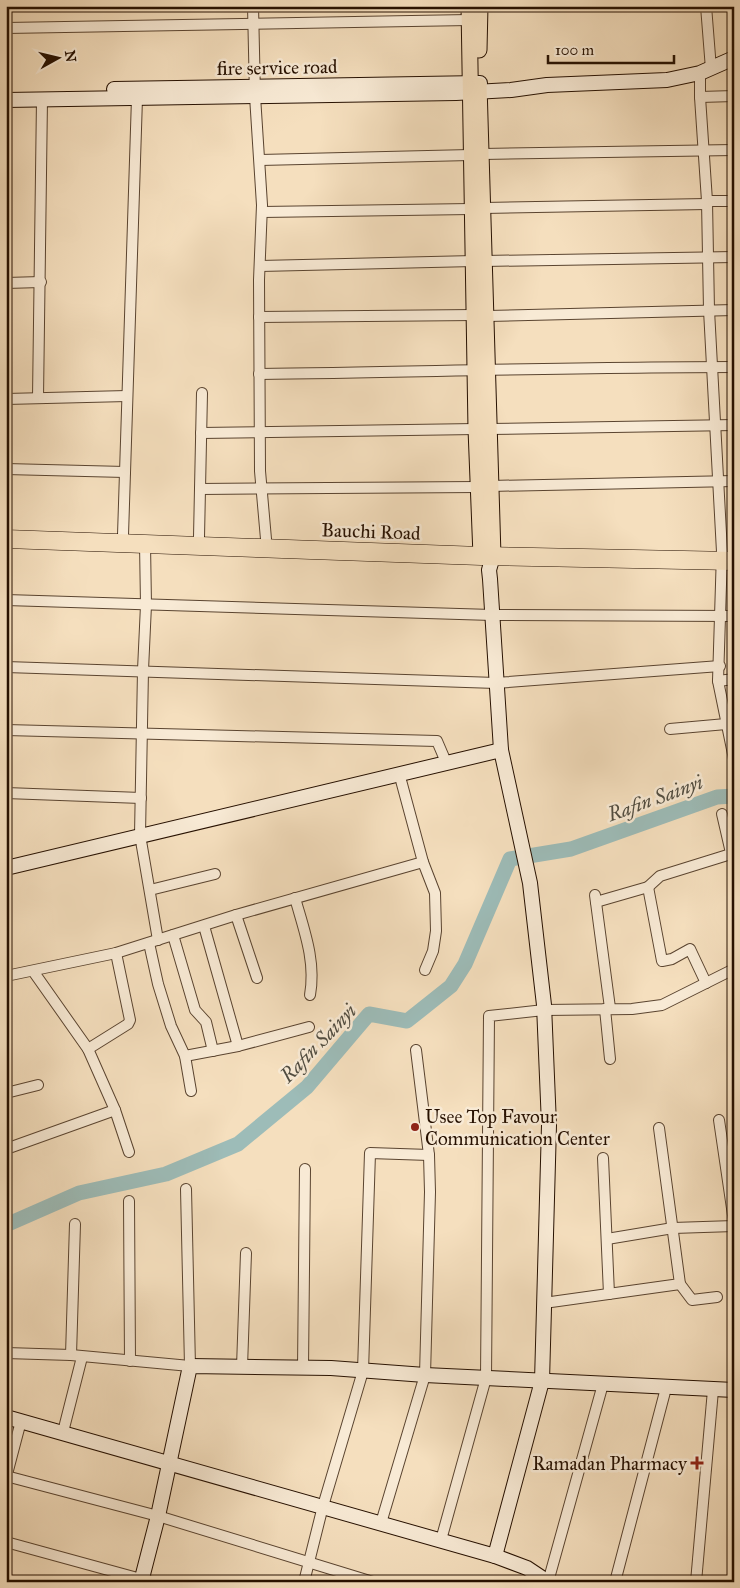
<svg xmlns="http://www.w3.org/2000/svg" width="740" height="1588" viewBox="0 0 740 1588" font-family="'IM FELL Great Primer',serif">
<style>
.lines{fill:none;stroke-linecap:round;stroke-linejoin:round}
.river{stroke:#9dbcb8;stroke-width:15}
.street-casing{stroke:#5a4430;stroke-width:12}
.secondary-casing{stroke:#261000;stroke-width:16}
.primary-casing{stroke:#261000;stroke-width:17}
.highway-casing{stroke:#261000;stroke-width:19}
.street{stroke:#f8ead5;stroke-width:10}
.secondary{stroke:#f8ead5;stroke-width:14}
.primary{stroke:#f5dfbe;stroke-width:15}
.highway{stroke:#f5dfbe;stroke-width:18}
.poi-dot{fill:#8f2418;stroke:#f8ead5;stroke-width:2}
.labels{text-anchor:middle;stroke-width:5;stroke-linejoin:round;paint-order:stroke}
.street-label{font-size:19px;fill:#261000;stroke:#f8ead5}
.poi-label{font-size:19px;fill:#261000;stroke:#f8ead5;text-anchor:start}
.water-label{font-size:20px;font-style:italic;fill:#504c40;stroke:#f8ead5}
</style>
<rect width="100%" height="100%" fill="#f5dfbe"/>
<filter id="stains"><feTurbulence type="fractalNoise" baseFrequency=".004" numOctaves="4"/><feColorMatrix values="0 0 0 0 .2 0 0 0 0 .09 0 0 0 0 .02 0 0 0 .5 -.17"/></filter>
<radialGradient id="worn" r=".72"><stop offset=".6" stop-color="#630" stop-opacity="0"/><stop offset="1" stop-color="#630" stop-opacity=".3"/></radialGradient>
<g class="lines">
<polyline class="river" points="6,1225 79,1193 166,1174 238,1144 307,1087 369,1014 407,1021 451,986 465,964 510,859 571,849 717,797 734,796"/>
<g class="street-casing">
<g id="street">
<polyline points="253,6 255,96 262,205 259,280 260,471 266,539"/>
<polyline points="706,6 711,69"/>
<polyline points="6,28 469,20"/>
<polyline points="700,73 700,97 707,201 709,310 722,552 718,681 734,759"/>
<polyline points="700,97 734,96"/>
<polyline points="483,154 734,150"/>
<polyline points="260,160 470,155"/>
<polyline points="707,201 734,201"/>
<polyline points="484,208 707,204"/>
<polyline points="262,212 471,209"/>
<polyline points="485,261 734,257"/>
<polyline points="260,266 474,261"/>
<polyline points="6,283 41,282"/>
<polyline points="488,316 734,310"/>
<polyline points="259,317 474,315"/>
<path d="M259 374C417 372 575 367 734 367"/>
<polyline points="38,398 42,99"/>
<polyline points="6,399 127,396"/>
<polyline points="489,429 734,425"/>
<polyline points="201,433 476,429"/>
<polyline points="6,469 125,472"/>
<polyline points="491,486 734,481"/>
<polyline points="200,489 478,487"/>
<polyline points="123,535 137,98"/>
<polyline points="199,537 202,393"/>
<polyline points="145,544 146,605 143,670 140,835 158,940"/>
<polyline points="6,600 492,615 734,616"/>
<polyline points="6,667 496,683 720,666"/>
<polyline points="718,681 734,679"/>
<polyline points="670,729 726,724"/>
<polyline points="6,730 437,741 446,762"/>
<polyline points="399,773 423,862 435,893 436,931 433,951 425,970"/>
<polyline points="6,793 141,798"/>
<polyline points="722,814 731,853"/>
<polyline points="648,887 662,961 672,959 690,949 706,983"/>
<polyline points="150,890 215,874"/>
<polyline points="595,895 610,1008"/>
<path d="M295 898C304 930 316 961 310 995"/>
<polyline points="596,902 648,887 660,876 734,853"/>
<polyline points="236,915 257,978"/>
<polyline points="204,926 238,1046"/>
<polyline points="173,935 195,1010 206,1022 213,1051"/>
<polyline points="149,943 158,984 171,1026 185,1056 191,1091"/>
<polyline points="33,971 88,1049 115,1110 129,1152"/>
<polyline points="6,976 116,953 236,915 423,862"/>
<polyline points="605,1009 610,1059"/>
<polyline points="88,1049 128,1024 130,1020 116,953"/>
<polyline points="185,1056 238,1046 309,1027"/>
<polyline points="6,1093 38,1085"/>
<polyline points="719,1120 734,1222"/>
<polyline points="6,1149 115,1110"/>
<polyline points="603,1158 609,1294"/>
<polyline points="129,1201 130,1361"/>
<polyline points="607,1239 673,1228 734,1226"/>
<polyline points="680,1284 692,1300 717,1297"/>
<polyline points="544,1303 680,1284 659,1128"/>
<polyline points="6,1353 71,1355 190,1366 186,1189"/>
<polyline points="71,1355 75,1224"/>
<polyline points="242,1367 246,1253"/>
<polyline points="303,1368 305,1169"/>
<polyline points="63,1432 82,1357"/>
<polyline points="6,1476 158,1516 373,1582"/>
<polyline points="6,1478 21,1421"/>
<polyline points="381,1523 425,1375 430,1192 429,1155 416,1050"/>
<polyline points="441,1540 486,1378 489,1016 544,1010 632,1009 662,1005 734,969"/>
<polyline points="6,1542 152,1582"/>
<polyline points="304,1582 323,1506 363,1371 370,1153 429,1155"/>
<polyline points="548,1582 603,1384"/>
<polyline points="615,1582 666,1388"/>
<polyline points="696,1582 713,1390"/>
</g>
</g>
<g class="secondary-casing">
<g id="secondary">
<polyline points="114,89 480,83"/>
<polyline points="6,100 456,93 511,90 547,85 667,80 700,73 734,58"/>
<polyline points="493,556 489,570 490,579 501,750 530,883 544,1005 549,1125 542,1381 495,1556"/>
<polyline points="6,868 501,750"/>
<polyline points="6,1417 495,1556 527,1568 548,1582"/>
<polyline points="141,1582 158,1516 190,1366 331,1368 425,1375 734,1390"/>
</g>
</g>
<g class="primary-casing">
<g id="primary">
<polyline points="469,6 476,429 481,556"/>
<polyline points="479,50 480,6"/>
<polyline points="479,85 493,556"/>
</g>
</g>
<g class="highway-casing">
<polyline id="highway" points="6,539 481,556 734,561"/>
</g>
<use href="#street" class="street"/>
<use href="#secondary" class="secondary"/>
<use href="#primary" class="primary"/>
<use href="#highway" class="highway"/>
</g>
<g class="poi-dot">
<circle cx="415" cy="1127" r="5"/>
<path d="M694.5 1455.5h5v5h5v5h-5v5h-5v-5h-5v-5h5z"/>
</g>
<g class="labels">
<g class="street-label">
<text transform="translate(277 67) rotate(-1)" y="7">fire service road</text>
<text transform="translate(371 531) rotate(2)" y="7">Bauchi Road</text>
</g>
<g class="poi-label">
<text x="425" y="1123">Usee Top Favour<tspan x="425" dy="22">Communication Center</tspan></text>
<text x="687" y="1470" text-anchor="end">Ramadan Pharmacy</text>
</g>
<g class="water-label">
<text transform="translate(655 798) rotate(-20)" y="7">Rafin Sainyi</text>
<text transform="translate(318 1043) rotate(-46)" y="7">Rafin Sainyi</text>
</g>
</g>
<rect width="740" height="1588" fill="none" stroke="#f5dfbe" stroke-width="25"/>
<rect x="8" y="8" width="725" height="1573" fill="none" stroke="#261000" stroke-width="2.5"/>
<rect x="12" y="12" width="715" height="1563" fill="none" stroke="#261000"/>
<g transform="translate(58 58) rotate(82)" stroke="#f8ead5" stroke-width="4" paint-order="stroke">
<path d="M0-4L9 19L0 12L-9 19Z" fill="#261000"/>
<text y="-8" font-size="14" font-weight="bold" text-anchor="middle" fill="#261000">N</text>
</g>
<path d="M548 55v8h126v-8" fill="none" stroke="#261000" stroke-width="2.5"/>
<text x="555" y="55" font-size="15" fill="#261000" stroke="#f8ead5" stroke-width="4" paint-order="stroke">100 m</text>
<rect width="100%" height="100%" filter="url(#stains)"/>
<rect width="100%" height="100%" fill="url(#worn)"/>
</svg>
